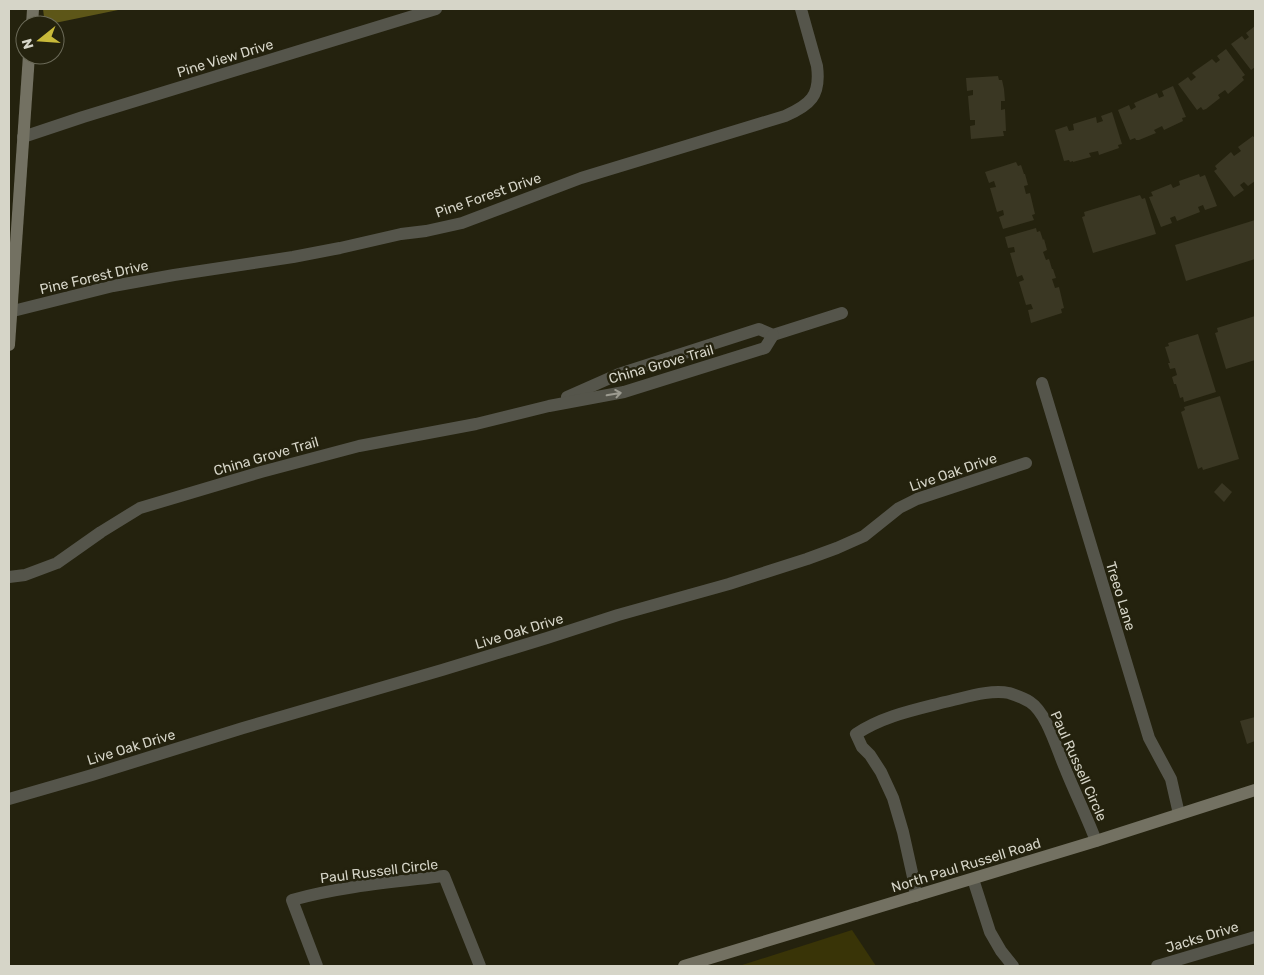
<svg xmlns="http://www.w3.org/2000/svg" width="1264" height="975" viewBox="0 0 1264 975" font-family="Rubik,sans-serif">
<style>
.green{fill:#393407}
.forest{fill:#5d5618}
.building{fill:#3a3723}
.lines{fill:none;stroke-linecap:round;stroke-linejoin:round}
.street{stroke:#55554b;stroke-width:12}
.secondary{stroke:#737162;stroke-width:12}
.oneway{stroke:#9c9b90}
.labels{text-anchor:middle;stroke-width:5;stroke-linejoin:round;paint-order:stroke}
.street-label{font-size:14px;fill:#d6d5c8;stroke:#24220e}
</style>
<rect width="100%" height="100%" fill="#24220e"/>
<polygon class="green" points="852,930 876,966 739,966"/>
<polygon class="forest" points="43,9 123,9 45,25"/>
<g class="building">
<polygon points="1255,26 1255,67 1251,70 1231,44 1242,36 1245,40 1249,37 1246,33"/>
<polygon points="1226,49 1245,75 1242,77 1244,80 1228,94 1225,90 1218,95 1220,98 1206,109 1203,110 1201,107 1197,110 1178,84 1188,77 1191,81 1196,77 1192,73 1212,59 1216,63 1220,60 1217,56"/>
<polygon points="998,76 999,80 1002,80 1004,89 1005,101 1001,101 1001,110 1005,109 1006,131 1003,131 1004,136 971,139 970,126 975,125 975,120 970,120 968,96 973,95 973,90 967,91 966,78"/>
<polygon points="1173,86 1186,117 1182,118 1183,121 1164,130 1162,126 1154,130 1156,133 1139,140 1136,140 1135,138 1130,140 1118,110 1129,105 1131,110 1136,107 1134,103 1157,93 1159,98 1164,96 1162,91"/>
<polygon points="1112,112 1122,144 1118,145 1119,148 1099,155 1098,151 1089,153 1091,157 1073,162 1073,161 1070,162 1069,160 1064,161 1055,130 1067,126 1069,131 1074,130 1073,124 1096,117 1097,123 1103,121 1101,116"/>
<polygon points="1253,136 1253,137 1255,136 1255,181 1248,186 1244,182 1240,185 1244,190 1234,197 1214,171 1217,169 1215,166 1231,152 1234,156 1241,151 1238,147"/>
<polygon points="1016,162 1018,166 1021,165 1024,174 1025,174 1028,185 1024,186 1026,194 1030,193 1035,214 1032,215 1034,220 1003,229 999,217 1004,215 1003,210 997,212 990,188 996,187 994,181 989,183 985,172"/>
<polygon points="1199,174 1200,177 1205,175 1217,206 1205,210 1203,205 1198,207 1200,212 1177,221 1175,216 1170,218 1172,223 1161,227 1149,197 1153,196 1151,192 1171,184 1173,188 1180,185 1179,181"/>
<polygon points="1140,195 1142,199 1145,198 1156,234 1093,253 1082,217 1085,216 1084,212"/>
<polygon points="1255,220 1255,259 1186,281 1175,245"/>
<polygon points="1036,228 1037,232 1040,231 1043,240 1044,239 1047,250 1043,252 1046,260 1049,259 1052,269 1053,269 1056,278 1052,279 1055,288 1059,287 1064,308 1061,309 1062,313 1031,323 1028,310 1033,309 1031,304 1026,305 1019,282 1024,280 1022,275 1017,277 1010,253 1015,252 1014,247 1008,248 1005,237"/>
<polygon points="1255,316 1255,360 1226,369 1215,333 1218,332 1217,328"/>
<polygon points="1198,334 1216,392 1184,402 1183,397 1180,398 1176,384 1174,384 1172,377 1177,375 1175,368 1170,369 1168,363 1170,363 1165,347 1169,346 1168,343"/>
<polygon points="1220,396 1239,459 1203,470 1202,467 1198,469 1181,412 1185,410 1184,407"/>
<polygon points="1222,483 1232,492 1224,502 1214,492"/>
<polygon points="1255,717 1255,741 1247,744 1240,721"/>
</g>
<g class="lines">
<g class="street">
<polyline points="23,137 83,117 436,9"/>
<path d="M9 312 113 286 174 275 293 257 340 248 401 234 426 231 462 223 581 178 785 116C810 105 821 96 817 66L801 9"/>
<polyline points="1042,383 1149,738 1171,779 1179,814"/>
<polyline points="567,397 619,374 759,329 773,335 842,313"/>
<polyline points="9,577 25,575 57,563 101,532 140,508 261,472 359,446 476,424 549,406 624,392 765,348 773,335"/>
<polyline points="9,799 92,775 243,728 442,670 547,638 618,615 729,584 807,559 837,548 864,536 899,508 917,499 1026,463"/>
<polyline points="973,879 990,932 1001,951 1013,966"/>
<path d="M916 896 913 877 903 832 893 798 881 772 870 755 862 747 856 734C883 716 914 710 945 702 964 698 990 689 1009 693 1015 695 1024 698 1030 702 1047 713 1057 750 1065 768 1075 793 1087 817 1096 841"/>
<path d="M317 966 292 900C342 886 394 882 444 876L480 966"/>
<polyline points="1157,966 1255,937"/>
</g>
<g class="secondary">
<polyline points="32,25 33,9"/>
<polyline points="9,345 29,55"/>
<polyline points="684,966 1096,841 1255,790"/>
</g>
</g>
<defs><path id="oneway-shaft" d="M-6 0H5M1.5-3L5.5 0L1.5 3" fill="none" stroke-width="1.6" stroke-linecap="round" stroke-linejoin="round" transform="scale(1.25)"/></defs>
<use class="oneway" href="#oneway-shaft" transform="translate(614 394) rotate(-10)"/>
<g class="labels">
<g class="street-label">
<text transform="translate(225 58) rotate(-17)" y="5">Pine View Drive</text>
<text transform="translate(488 195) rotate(-19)" y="5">Pine Forest Drive</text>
<text transform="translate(94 277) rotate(-13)" y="5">Pine Forest Drive</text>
<text transform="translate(661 364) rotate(-16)" y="5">China Grove Trail</text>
<text transform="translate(266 456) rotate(-16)" y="5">China Grove Trail</text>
<text transform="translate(953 472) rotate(-19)" y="5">Live Oak Drive</text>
<text transform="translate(1121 596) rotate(73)" y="5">Treeo Lane</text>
<text transform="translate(519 631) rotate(-17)" y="5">Live Oak Drive</text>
<text transform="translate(131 747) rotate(-17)" y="5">Live Oak Drive</text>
<text transform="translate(1079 766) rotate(66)" y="5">Paul Russell Circle</text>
<text transform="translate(966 865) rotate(-17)" y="5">North Paul Russell Road</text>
<text transform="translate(379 871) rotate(-7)" y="5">Paul Russell Circle</text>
<text transform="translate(1202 937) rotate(-17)" y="5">Jacks Drive</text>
</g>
</g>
<rect width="1264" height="975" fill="none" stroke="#d6d5c8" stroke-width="20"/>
<g transform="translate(40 40) rotate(253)"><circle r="24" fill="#24220e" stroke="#6b6a58"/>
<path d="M0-4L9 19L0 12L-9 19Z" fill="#c9ba3a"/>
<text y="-8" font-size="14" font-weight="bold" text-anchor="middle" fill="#d6d5c8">N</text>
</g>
</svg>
